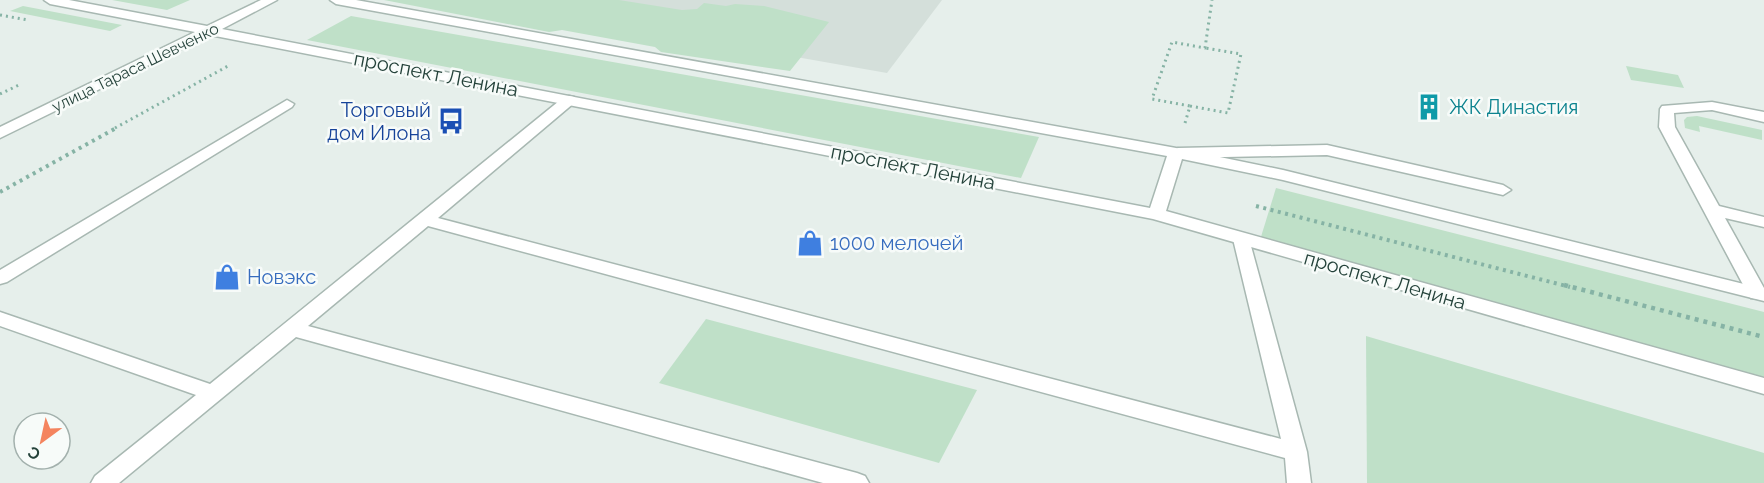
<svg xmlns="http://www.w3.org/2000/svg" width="1764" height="483" viewBox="0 0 1764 483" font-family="Raleway,sans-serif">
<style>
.built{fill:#d4dfda}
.green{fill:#bfe0c8}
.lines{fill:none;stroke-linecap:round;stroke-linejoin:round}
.lane-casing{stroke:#a8b8b2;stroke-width:3}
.street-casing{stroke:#a8b8b2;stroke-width:3}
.path-far2{stroke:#86b3a5;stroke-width:3;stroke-dasharray:2 4;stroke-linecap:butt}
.path-far1{stroke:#86b3a5;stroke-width:4;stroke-dasharray:3 4.5;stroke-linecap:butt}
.path{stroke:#86b3a5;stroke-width:4.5;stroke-dasharray:4 5;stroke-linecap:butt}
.lane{fill:#fff;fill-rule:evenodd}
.street{fill:#fff;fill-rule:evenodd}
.labels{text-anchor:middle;stroke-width:5;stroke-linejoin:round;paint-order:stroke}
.far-street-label{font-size:16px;fill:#24423a;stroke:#f7fbf9}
.street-label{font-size:20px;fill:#24423a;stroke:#f7fbf9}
.culture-label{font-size:20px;fill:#0d838f;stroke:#f7fbf9;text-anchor:start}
.transit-label{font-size:20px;fill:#164399;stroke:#f7fbf9;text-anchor:end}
.shop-label{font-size:20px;fill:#366cbe;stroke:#f7fbf9;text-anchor:start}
</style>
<rect width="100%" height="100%" fill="#e6efeb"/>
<polygon class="built" points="471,0 942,0 887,73"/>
<g class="green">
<polygon points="112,0 190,0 167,10"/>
<polygon points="384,0 619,0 682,10 697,9 704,3 726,6 735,4 764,6 829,22 790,71 661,52 655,47 562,30 549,32"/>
<polygon points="23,6 122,25 110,31 10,11"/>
<polygon points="351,16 1039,137 1021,178 307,40"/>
<polygon points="1626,66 1678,75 1684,88 1631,80"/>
<polygon points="1697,116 1762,130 1762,140 1699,126 1700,132 1685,128 1684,120 1687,117"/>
<polygon points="1276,188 1764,312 1764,377 1260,240"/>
<polygon points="706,319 977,390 939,463 659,383"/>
<polygon points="1366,336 1764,453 1764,483 1367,483"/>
</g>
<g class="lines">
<g class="lane-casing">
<g id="lane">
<polygon points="569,96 574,97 576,100 574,103 438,218 1281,439 1233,239 1236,235 1248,235 1307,452 1311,483 1287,483 1285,458 428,226 308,326 857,473 865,476 869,483 823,483 296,337 119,483 91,483 95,476 196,395 0,326 0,312 210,384 564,97"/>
<polygon points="287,100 294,104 292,107 7,282 0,284 0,270"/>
<polygon points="1712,102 1764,112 1764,122 1712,110 1674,113 1675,127 1719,206 1764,217 1764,227 1725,218 1764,288 1764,299 1751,298 1748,294 1659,127 1660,109 1662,106"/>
<polygon points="1327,145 1503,185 1511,190 1503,195 1327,155 1178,158 1170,153 1178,148"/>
</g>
</g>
<g class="street-casing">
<polygon id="street" points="44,0 69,0 207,26 261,0 277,0 222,29 1150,208 1167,156 336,4 330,0 356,0 1176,148 1283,170 1764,289 1764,301 1283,180 1182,159 1166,211 1764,378 1764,394 1153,219 210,35 0,138 0,127 195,32 50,4"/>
</g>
<g class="path-far2">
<polyline points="0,15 28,20"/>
<polyline points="0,94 21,84"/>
<polyline points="1190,106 1228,113 1241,54 1205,48"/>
<polyline points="1185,123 1190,106 1152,99 1172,42 1205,48 1212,0"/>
<polyline points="115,128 228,66"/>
</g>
<g class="path-far1">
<polyline points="0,192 118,127"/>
<polyline points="1256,206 1570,287"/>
</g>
<polyline class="path" points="1564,285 1764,337"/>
<use href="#lane" class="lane"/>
<use href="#street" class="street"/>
</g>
<defs>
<g id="building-bare" transform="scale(2.07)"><path d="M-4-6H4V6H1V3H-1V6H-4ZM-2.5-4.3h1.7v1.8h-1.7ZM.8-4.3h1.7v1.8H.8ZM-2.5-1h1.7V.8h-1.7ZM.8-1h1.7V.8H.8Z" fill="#0f9aa8" stroke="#f7fbf9" stroke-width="2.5" paint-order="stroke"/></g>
<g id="bus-bare" transform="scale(2.07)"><path d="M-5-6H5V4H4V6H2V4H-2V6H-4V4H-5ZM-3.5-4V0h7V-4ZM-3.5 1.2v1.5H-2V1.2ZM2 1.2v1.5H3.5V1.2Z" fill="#1a4fb4" stroke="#f7fbf9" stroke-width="2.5" paint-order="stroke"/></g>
<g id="shop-bare" transform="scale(2.07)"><path d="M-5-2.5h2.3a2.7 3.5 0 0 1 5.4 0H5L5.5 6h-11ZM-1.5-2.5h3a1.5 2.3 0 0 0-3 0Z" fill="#3f7fe0" stroke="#f7fbf9" stroke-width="2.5" paint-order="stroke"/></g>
</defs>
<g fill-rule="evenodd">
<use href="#building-bare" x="1429" y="107"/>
<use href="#bus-bare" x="451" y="121"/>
<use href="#shop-bare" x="810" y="243"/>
<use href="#shop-bare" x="227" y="277"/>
</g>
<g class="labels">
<g class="far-street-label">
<text transform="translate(135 67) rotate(-26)" y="6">улица Тараса Шевченко</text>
</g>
<g class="street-label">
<text transform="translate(436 74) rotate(11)" y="7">проспект Ленина</text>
<text transform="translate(913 167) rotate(11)" y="7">проспект Ленина</text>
<text transform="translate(1385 280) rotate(16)" y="7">проспект Ленина</text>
</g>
<g class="culture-label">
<text x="1449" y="114">ЖК Династия</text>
</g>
<g class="transit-label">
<text x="431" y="117">Торговый<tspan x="431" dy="23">дом Илона</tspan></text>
</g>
<g class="shop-label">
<text x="830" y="250">1000 мелочей</text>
<text x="247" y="284">Новэкс</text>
</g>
</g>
<g transform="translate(42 441) rotate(213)"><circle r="28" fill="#f7fbf9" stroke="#a3b1ad" stroke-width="1.5"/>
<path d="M0-4.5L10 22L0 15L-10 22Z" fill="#f4845f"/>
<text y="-9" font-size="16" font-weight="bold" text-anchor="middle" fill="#24423a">С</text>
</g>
</svg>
